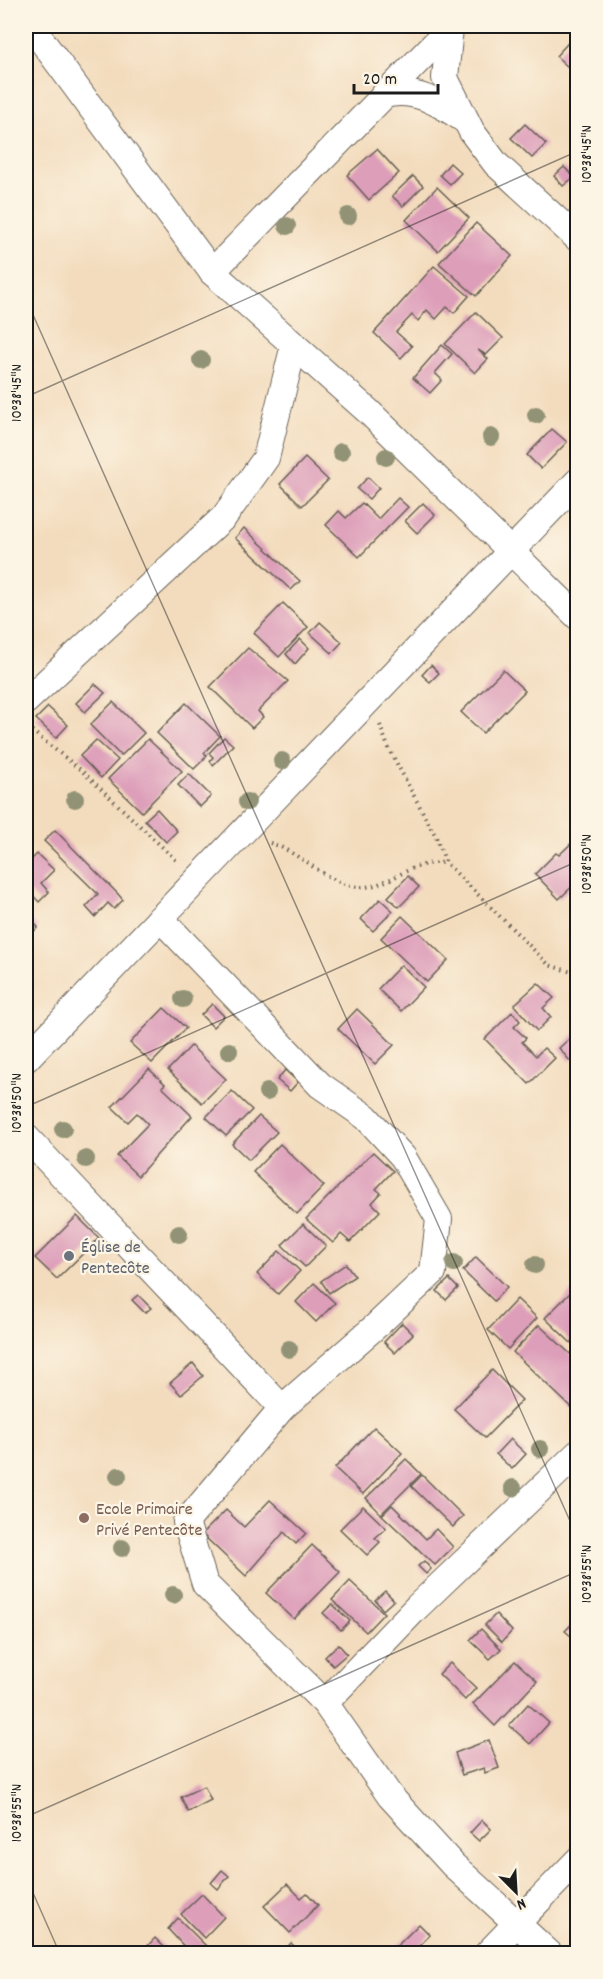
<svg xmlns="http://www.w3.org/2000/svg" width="603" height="1979" viewBox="0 0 603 1979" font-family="Dekko,sans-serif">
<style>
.building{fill:#dd9eb9}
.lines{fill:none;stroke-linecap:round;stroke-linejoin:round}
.street-casing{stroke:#675f54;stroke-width:28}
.path{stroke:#675f54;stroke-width:4;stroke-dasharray:1.5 4.5;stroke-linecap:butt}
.street{stroke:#fff;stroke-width:26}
.tree{fill:#929376}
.ticks{fill:none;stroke:#1c1c1c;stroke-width:1.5;stroke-opacity:0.45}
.worship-dot{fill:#6b7280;stroke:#fcf5e5;stroke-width:2}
.education-dot{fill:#8d6e63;stroke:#fcf5e5;stroke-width:2}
.labels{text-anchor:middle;stroke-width:4.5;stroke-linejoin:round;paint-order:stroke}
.worship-label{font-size:18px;fill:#5b616d;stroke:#fcf5e5;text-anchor:start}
.education-label{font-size:18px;fill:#785e54;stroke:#fcf5e5;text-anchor:start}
.neatline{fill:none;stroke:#1c1c1c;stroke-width:2}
.ticks-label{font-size:15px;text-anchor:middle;fill:#1c1c1c}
</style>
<rect width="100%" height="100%" fill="#fcf5e5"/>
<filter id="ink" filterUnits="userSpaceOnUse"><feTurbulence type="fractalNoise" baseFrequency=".0167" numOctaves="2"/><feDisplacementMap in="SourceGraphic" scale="12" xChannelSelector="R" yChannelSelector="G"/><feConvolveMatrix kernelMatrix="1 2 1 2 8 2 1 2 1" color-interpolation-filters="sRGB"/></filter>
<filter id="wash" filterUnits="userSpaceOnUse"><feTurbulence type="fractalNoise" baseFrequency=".008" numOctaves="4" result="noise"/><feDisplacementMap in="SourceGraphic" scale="24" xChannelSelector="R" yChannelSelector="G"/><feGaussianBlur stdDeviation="1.35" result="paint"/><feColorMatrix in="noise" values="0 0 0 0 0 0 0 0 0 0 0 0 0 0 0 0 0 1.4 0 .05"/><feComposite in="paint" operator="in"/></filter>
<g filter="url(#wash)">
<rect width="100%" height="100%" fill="#f3dcbd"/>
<g id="blocks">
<g class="building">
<polygon points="578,32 578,57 568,67 556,56"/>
<polygon points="578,117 578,133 570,125"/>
<polygon points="525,124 546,144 532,158 511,138"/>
<polygon points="377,149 399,173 369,200 347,175"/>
<polygon points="450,163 461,173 450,184 440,175"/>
<polygon points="564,167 574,177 563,186 554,176"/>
<polygon points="413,176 423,186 403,206 392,196"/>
<polygon points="437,187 469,218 438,251 406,220"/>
<polygon points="476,223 512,256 476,296 439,263"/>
<polygon points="434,266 469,296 454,313 447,307 436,319 427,310 418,321 412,315 396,332 412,346 401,358 374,333"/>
<polygon points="476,312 503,338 486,355 478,350 488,359 475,373 445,344"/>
<polygon points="442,345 452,354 435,373 442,380 430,393 413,378"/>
<polygon points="552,429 567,442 541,469 527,455"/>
<polygon points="305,458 328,480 302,506 280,484"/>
<polygon points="368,477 379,488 369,499 357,489"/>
<polygon points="398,498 408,507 359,557 326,525 339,511 346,518 362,503 378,519"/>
<polygon points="423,503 435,515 417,533 405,521"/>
<polygon points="244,528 300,581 291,590 235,538"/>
<polygon points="283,603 308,627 279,657 254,633"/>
<polygon points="320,622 342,642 332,653 310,633"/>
<polygon points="300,639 309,648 295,664 286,654"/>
<polygon points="248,648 288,681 258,711 263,717 252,728 210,687"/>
<polygon points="431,665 439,673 430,682 422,675"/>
<polygon points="503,670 525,691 483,733 461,712"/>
<polygon points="95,684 105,693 85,712 76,703"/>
<polygon points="113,702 144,733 121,756 90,725"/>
<polygon points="186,703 220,736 204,753 207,756 194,769 157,733"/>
<polygon points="48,707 68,725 56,738 36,719"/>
<polygon points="224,737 233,745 213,765 210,761 213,757 209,753"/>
<polygon points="148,739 182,771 142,812 108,779"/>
<polygon points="96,740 118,760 101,778 80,756"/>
<polygon points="189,774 211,796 200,807 178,785"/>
<polygon points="157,809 177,831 166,842 145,820"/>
<polygon points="55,830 118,894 123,900 114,909 108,903 95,917 86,907 98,894 44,841"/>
<polygon points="578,837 578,881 559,899 535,874 556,853 559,855"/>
<polygon points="37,854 54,870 41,883 49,892 39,902 26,888 26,865"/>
<polygon points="408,876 419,887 399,907 388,897"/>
<polygon points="380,899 393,911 373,931 361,919"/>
<polygon points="26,915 38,927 26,940"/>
<polygon points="402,916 448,960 427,982 381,938"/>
<polygon points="401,965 424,987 401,1011 378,989"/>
<polygon points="538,983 554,998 543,1008 551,1017 537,1031 514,1005"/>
<polygon points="212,1004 224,1016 213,1027 201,1015"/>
<polygon points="164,1008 186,1028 152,1063 130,1043"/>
<polygon points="357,1009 394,1045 375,1064 338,1029"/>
<polygon points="512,1012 520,1021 514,1027 526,1038 522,1042 536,1056 544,1048 555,1058 529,1084 485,1039"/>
<polygon points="578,1031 578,1054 570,1061 559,1048"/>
<polygon points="191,1046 226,1079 202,1103 168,1070"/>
<polygon points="149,1069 165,1084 162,1087 192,1116 138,1176 117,1156 148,1124 137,1113 128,1122 112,1107"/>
<polygon points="285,1070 298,1082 290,1091 277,1080"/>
<polygon points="232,1091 252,1110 226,1136 206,1117"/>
<polygon points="259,1116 277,1132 249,1160 232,1144"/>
<polygon points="280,1144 324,1186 297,1214 253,1172"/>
<polygon points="373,1152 393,1171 376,1189 381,1193 372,1203 380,1211 350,1242 341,1234 333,1243 306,1219"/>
<polygon points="77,1216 99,1238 57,1279 35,1258"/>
<polygon points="303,1224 326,1246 305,1267 282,1245"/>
<polygon points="279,1251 300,1271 278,1294 257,1274"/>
<polygon points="476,1257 507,1287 494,1301 463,1271"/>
<polygon points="346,1264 355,1276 329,1293 321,1281"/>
<polygon points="449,1279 458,1288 446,1300 437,1291"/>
<polygon points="314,1283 335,1303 316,1322 296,1302"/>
<polygon points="578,1285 578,1336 571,1343 545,1318"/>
<polygon points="138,1295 151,1308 145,1313 132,1300"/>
<polygon points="517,1299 537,1318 508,1349 488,1330"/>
<polygon points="402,1323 413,1334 395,1353 384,1342"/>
<polygon points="539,1325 578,1361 578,1414 513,1352"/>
<polygon points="193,1363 203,1376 181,1395 170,1383"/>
<polygon points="492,1370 522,1400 485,1438 454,1409"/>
<polygon points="374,1427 402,1453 363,1494 335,1468"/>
<polygon points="510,1439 526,1454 512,1469 496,1454"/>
<polygon points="406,1459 421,1474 381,1514 366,1498"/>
<polygon points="422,1475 463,1516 453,1527 411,1486"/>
<polygon points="270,1500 306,1533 296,1544 284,1532 246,1576 202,1534 226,1510 244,1527"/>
<polygon points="392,1505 426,1539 436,1529 453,1547 435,1565 382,1515"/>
<polygon points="363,1506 386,1528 375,1538 380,1542 367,1555 340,1529"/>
<polygon points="312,1545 340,1572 294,1619 266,1593"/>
<polygon points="424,1561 431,1569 426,1574 418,1566"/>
<polygon points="350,1581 384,1613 366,1632 332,1600"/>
<polygon points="385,1591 394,1600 383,1610 375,1600"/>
<polygon points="332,1604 350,1621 341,1630 323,1613"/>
<polygon points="496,1614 512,1631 502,1642 485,1625"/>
<polygon points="572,1624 578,1630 578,1642 565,1631"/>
<polygon points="481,1629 501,1649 490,1659 470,1640"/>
<polygon points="338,1644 347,1654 333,1666 325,1657"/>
<polygon points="515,1661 537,1681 495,1726 473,1704"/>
<polygon points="450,1663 476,1688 465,1700 439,1674"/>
<polygon points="528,1704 549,1723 530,1744 509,1725"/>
<polygon points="489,1740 499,1768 485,1773 484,1768 462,1775 455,1753"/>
<polygon points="204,1786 211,1800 188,1812 181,1797"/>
<polygon points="482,1820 491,1829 479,1841 470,1833"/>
<polygon points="222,1870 229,1876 218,1889 211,1883"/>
<polygon points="287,1884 301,1898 307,1893 318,1905 290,1933 264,1906"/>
<polygon points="202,1894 224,1917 204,1938 181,1914"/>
<polygon points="178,1918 207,1947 200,1954 191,1954 168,1929"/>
<polygon points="419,1924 430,1935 411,1954 405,1954 397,1946"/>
<polygon points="155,1938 168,1951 166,1954 140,1954"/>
<polygon points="291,1943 302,1954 281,1954"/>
</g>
</g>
</g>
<g filter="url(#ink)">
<use href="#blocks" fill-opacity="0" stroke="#675f54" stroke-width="1.5"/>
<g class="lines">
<g class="street-casing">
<g id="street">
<polyline points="31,26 212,272 369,412 578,617"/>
<polyline points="450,28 445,78 472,132 496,164 578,239"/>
<path d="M384 95C416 87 440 104 466 121"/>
<polyline points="212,272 452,26"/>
<polyline points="26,701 224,517 266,458 294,345"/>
<polyline points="160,918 320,1085 366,1117 403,1157 439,1219 433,1272 377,1325 282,1408"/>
<polyline points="26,1059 578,481"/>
<polyline points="26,1137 282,1408 186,1522 205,1584 325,1703 390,1796 453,1865 550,1954"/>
<polyline points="325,1703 417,1607 578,1453"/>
<polyline points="487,1954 578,1860"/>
</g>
</g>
<g class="path">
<polyline points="380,725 388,747 436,837 446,863 549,965 578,974"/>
<polyline points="27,727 82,771 178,862"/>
<path d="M270 843C303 852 335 894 371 886 400 879 411 861 446 863"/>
</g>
<use href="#street" class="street"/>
</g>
<g class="tree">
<circle cx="348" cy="216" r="9"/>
<circle cx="287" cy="226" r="9"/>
<circle cx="201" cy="360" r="9"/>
<circle cx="536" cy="415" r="9"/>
<circle cx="491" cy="437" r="9"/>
<circle cx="341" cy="452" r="9"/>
<circle cx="386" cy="457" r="9"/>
<circle cx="282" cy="761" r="9"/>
<circle cx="75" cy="799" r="9"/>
<circle cx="247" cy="802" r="9"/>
<circle cx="183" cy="999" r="9"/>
<circle cx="229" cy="1051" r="9"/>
<circle cx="267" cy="1092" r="9"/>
<circle cx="63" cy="1129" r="9"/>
<circle cx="86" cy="1159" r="9"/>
<circle cx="179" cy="1234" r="9"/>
<circle cx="454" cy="1263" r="9"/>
<circle cx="535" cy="1265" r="9"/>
<circle cx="289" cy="1349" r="9"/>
<circle cx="540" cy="1449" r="9"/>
<circle cx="118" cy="1476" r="9"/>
<circle cx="513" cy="1488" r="9"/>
<circle cx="122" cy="1548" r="9"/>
<circle cx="173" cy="1595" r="9"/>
</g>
</g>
<path class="ticks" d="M26 299 578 1539M26 397 578 151M26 1107 578 861M26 1817 578 1571M26 1877 60 1954"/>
<circle class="worship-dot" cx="69" cy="1256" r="6"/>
<circle class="education-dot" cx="84" cy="1518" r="6"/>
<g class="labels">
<g class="worship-label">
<text x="81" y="1252">Église de<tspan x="81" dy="21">Pentecôte</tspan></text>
</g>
<g class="education-label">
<text x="96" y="1514">Ecole Primaire<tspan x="96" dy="21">Privé Pentecôte</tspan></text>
</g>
</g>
<rect width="603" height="1979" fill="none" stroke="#fcf5e5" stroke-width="66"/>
<g transform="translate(516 1892) rotate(156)" stroke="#fcf5e5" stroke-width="4.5" paint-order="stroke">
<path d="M0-4.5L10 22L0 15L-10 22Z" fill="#1c1c1c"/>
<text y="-9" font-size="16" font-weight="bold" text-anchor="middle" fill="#1c1c1c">N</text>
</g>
<path d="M354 84v9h84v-9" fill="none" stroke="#1c1c1c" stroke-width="3"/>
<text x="363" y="84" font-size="18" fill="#1c1c1c" stroke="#fcf5e5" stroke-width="4.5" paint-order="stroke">20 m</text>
<rect x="33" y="33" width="537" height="1913" class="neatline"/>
<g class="ticks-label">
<text transform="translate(586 154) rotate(-90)" y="5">10°38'45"N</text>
<text transform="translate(16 393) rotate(-90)" y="5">10°38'45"N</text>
<text transform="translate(586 864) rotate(-90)" y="5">10°38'50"N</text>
<text transform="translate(16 1103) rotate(-90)" y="5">10°38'50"N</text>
<text transform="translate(586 1574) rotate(-90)" y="5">10°38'55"N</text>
<text transform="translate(16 1813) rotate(-90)" y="5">10°38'55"N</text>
</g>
</svg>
